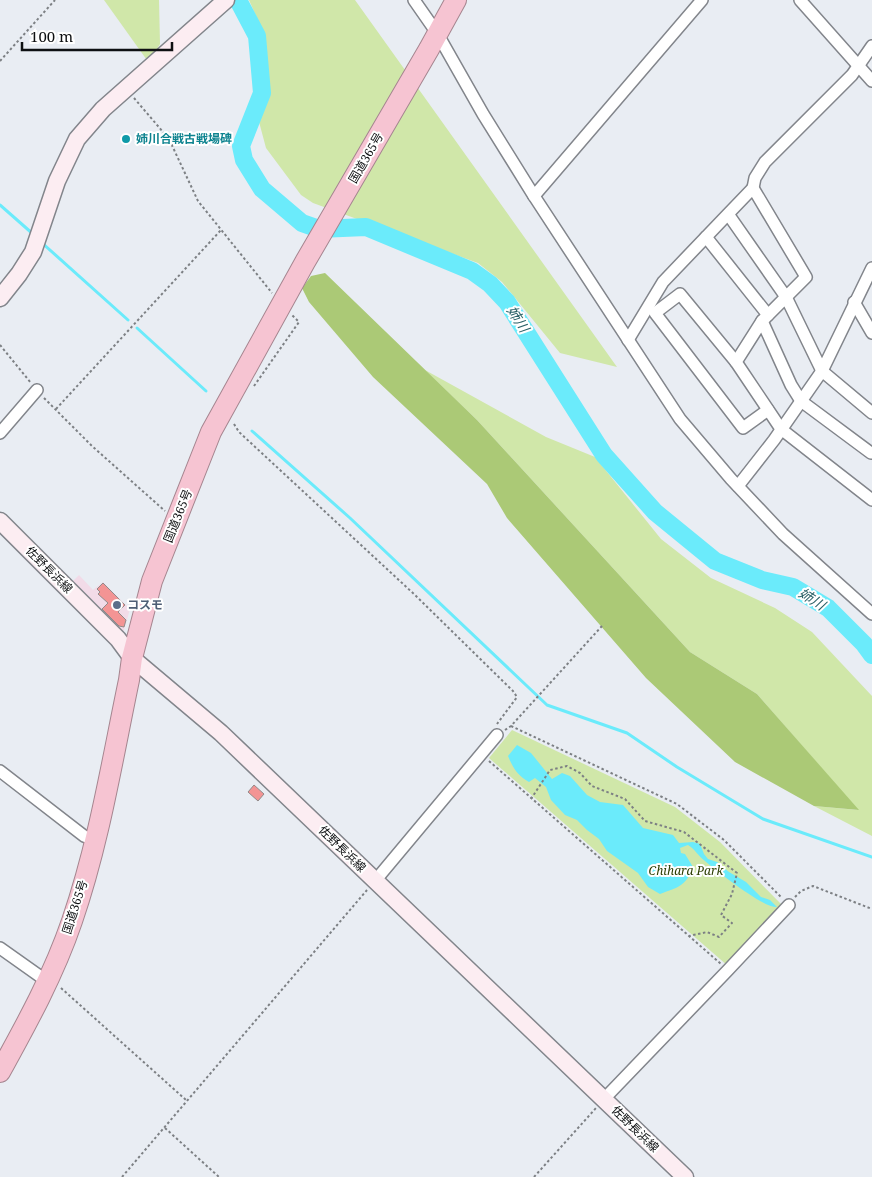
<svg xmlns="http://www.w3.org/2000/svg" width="872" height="1177" viewBox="0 0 872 1177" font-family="'Noto Serif','Noto Sans JP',serif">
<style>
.commercial{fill:#f2dbe8}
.green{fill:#d0e7a9}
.forest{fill:#abc976}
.water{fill:#6bebfb}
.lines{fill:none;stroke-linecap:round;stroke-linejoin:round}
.stream{stroke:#6bebfb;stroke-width:3}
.river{stroke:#6bebfb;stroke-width:18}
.building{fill:#f39494;stroke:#928b8a}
.street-casing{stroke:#82858b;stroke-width:14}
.secondary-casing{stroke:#82858b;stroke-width:19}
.highway-casing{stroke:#a5858f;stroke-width:22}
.path{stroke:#7d8084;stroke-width:2;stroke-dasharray:2.5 2.5;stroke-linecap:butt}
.street{stroke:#fff;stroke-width:11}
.secondary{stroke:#fcedf2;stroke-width:16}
.highway{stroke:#f6c4d2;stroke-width:20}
.culture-dot{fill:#0f9aa8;stroke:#fff;stroke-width:2}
.service-dot{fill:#5c6f8a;stroke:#fff;stroke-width:2}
.labels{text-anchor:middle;stroke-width:4;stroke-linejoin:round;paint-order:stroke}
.culture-label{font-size:12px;font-weight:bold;fill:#0d838f;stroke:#fff;text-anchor:start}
.street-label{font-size:12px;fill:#0e1012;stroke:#fff}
.service-label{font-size:12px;font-weight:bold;fill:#4e5e75;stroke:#fff;text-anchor:start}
.park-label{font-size:12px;font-style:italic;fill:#2c3d00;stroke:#fff}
.water-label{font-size:14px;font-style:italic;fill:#2b6167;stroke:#fff}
</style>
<rect width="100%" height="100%" fill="#e9edf3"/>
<polygon class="commercial" points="79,575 93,590 103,582 130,609 122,637 70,584"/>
<g class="green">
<polygon points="104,0 159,0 160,44 149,63"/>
<polygon points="249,0 355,0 617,367 560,353 502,282 478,263 313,203 301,195 266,148 258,118 269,87 260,25"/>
<polygon points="425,370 546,437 595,457 661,539 711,578 775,608 812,632 872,696 872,836 814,806 858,810 757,694 690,652 477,420"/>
<polygon points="512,730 675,807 720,842 782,905 728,966 489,758"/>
</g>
<polygon class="forest" points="325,273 477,420 690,652 757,694 859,810 814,806 735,762 646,678 507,518 487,484 373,377 309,302 302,288 311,276"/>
<path class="water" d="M517 745 531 753 552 779 562 773 570 776 587 795 600 802 623 805 643 828 673 835 679 843 693 842 700 844 704 854 708 859 717 862 729 872 746 882 761 897 770 900 777 907C763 908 717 871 705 861 698 856 695 849 688 845L680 848 681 853 685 854 693 867C686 886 679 887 660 894L648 887 638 873 607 851 599 839 587 830 577 820 565 815 551 800 546 787 535 778 529 782C518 776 513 768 508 756Z"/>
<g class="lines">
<g class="stream">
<polyline points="0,205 33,234"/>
<polyline points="41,242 128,320"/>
<polyline points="137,328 206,391"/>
<polyline points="252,431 350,518 547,705 627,733 677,767 763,819 872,857"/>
</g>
<polyline class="river" points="238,0 257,36 262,93 241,146 244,160 262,189 302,223 319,229 366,227 472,271 490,284 507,302 604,455 655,512 715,561 762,580 793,587 828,608 864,644 872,655"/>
</g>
<g class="building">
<polygon points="103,583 125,605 118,612 126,620 124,627 119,626 102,609 108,603 98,594 100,592 97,589"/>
<polygon points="254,785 264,794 258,801 248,792"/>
</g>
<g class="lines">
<g class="street-casing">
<g id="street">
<polyline points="414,0 437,33 483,114 534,196 680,419 731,479 783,534 872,614"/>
<polyline points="800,0 872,81"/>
<polyline points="753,188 755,178 765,162 852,75 872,46"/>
<polyline points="534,196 702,0"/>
<polyline points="706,237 768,315"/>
<polyline points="854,302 872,333"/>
<polyline points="762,321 786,297 822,371 872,413"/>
<polyline points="628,340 663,282 728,214 786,297 806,277 753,188 728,214"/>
<polyline points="736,362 680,294 655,313 743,428 768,410"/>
<polyline points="0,433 37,390"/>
<polyline points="871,453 801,401 791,385 762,321 736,362 781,429 872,500"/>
<polyline points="738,486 774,440 822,371 872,268"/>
<polyline points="0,771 84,836 96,841"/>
<polyline points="375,881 497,735"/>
<polyline points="0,948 48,982"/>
<polyline points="604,1099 728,970 789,905"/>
</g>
</g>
<g class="secondary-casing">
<g id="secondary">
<polyline points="0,298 19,274 33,252 57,181 77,139 103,109 226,0"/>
<polyline points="0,521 118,639 132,658 221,733 685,1177"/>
</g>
</g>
<g class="highway-casing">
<path id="highway" d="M0 1072C27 1023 54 974 72 921 99 843 112 761 129 680L132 658 152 581 211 432 305 262 429 49 456 0"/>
</g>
<g class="path">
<polyline points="0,61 55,0"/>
<polyline points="134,98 169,139 198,201 272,293"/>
<polyline points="0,345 31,383"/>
<polyline points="254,386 299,322 292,315"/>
<polyline points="44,398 92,446 165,511"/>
<polyline points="56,409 221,230"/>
<polyline points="234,424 239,432 415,595 513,691 517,697 497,724"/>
<polyline points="511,726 677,804 724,840 782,898"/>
<polyline points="505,730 511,726 602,626"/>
<polyline points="489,761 721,964"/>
<polyline points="531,799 550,770 567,766 580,773 592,786 625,799 645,821 684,832 737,873 732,894 721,915 732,923 719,937 707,932 689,936"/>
<polyline points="795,897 801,891 813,886 872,909"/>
<polyline points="61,988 186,1100"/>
<polyline points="165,1128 219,1177"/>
<polyline points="122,1177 367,890"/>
<polyline points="534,1177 596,1108"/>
</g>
<use href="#street" class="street"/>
<use href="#secondary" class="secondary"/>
<use href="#highway" class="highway"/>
</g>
<circle class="culture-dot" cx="126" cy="139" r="5"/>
<circle class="service-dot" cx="117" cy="605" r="5"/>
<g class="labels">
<g class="culture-label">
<text x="136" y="143">姉川合戦古戦場碑</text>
</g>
<g class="street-label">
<text transform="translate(366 158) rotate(-60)" y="4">国道365号</text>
<text transform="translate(178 516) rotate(-68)" y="4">国道365号</text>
<text transform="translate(49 570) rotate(45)" y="4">佐野長浜線</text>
<text transform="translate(342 849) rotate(44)" y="4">佐野長浜線</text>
<text transform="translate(75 907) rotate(-72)" y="4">国道365号</text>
<text transform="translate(635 1129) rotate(44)" y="4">佐野長浜線</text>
</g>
<g class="service-label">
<text x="127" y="609">コスモ</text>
</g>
<g class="park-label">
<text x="686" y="875">Chihara Park</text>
</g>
<g class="water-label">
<text transform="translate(518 319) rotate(57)" y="5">姉川</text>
<text transform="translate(812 599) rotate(32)" y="5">姉川</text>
</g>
</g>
<path d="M22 42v8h150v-8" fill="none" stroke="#0e1012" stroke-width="2.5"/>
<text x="30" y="42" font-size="15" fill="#0e1012" stroke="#ffffff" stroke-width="4" paint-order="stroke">100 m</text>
</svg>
